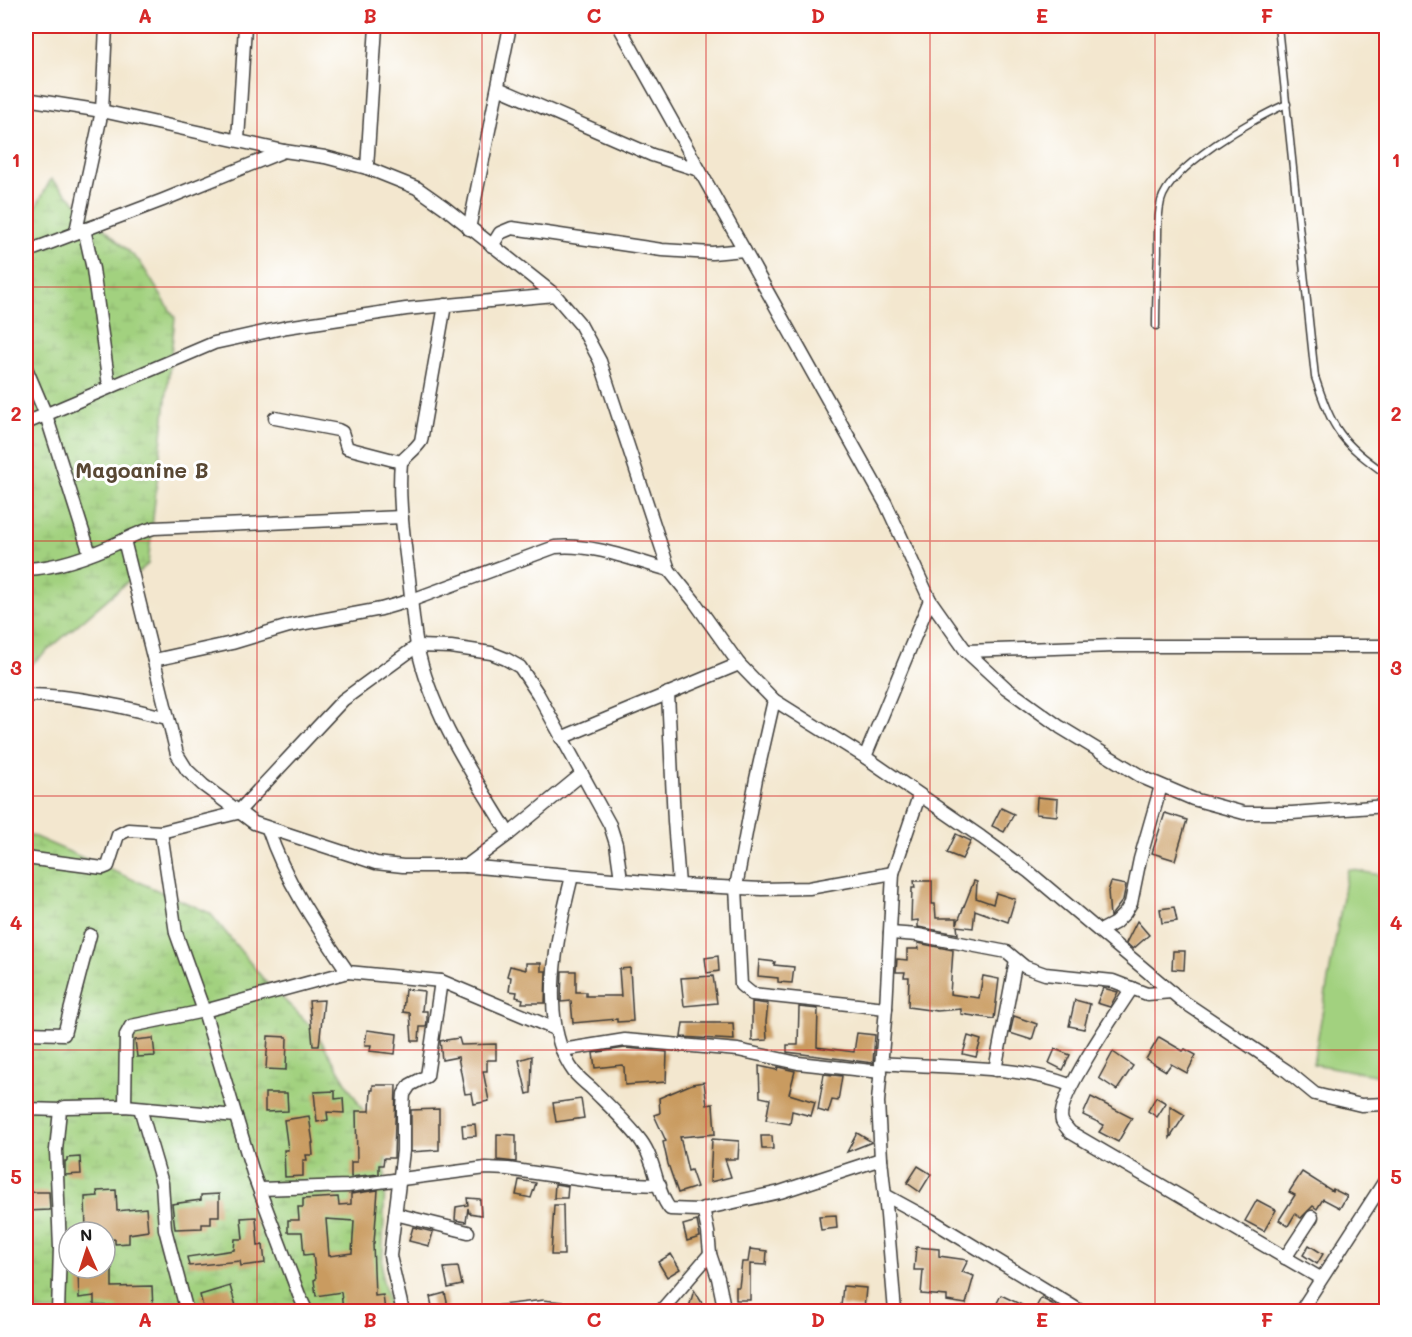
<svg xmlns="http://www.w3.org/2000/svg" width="1412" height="1337" viewBox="0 0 1412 1337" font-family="Mali,sans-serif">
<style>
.wetland{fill:url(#wetland-marsh);stroke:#5f764e;stroke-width:1.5;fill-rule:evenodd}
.pitch{fill:#a2d17f;stroke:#5f764e;stroke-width:1.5}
.building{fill:#c99b61;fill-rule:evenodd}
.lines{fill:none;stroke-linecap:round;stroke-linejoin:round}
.lane-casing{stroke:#3c3a37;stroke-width:9}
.street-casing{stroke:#3c3a37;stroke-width:15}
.lane{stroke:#fff;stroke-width:6}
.street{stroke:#fff;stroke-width:12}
.grid{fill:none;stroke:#d62828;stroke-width:1.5;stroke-opacity:0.55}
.labels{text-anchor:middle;stroke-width:6;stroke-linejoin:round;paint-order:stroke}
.neighbourhood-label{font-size:21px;font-weight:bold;fill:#594834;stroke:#fff}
.neatline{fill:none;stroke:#d62828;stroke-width:2}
.grid-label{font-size:20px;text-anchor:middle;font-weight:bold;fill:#d62828}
</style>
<defs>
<pattern id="wetland-marsh" width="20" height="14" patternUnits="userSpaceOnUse" patternTransform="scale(1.5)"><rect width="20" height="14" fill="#a2d17f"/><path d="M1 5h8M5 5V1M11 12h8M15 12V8" fill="none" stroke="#8bb36d"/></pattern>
</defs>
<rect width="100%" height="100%" fill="#fff"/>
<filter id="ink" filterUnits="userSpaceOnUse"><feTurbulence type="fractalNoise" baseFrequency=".0167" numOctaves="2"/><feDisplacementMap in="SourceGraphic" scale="12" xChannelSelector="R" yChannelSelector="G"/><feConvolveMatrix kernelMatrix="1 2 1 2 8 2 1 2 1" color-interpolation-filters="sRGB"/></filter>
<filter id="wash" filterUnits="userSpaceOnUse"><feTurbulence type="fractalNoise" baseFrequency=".008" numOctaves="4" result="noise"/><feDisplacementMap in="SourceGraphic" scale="24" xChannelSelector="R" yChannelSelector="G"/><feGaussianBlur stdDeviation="1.35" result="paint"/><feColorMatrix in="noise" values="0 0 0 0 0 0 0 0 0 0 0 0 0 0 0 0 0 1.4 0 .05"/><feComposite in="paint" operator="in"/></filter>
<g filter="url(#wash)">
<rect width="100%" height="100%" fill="#f3e7cf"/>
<g class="wetland">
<polygon points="51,179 140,262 175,318 148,564 26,669 26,226"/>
<path d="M26 833 210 913 265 981 314 1029 386 1149 382 1277 391 1311H26ZM69 1232H105V1268H69Z"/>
</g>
<polygon class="pitch" points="1348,869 1386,876 1386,1077 1313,1064"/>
<g id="blocks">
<g class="building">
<polygon points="1037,797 1058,799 1057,816 1036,814"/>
<polygon points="1001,808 1014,814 1004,832 992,826"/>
<polygon points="1165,813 1187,820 1175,860 1152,853"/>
<polygon points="956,834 971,841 962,859 947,853"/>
<polygon points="914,881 932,881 932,904 935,904 936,918 957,918 957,924 974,881 977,882 976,898 993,904 996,893 1015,899 1008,922 975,910 973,928 957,926 958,934 918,927 918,920 911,921 912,888 915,888"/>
<polygon points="1111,882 1126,885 1123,900 1110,917 1108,891"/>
<polygon points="1174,907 1177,921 1162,923 1160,909"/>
<polygon points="1137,921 1149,935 1133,949 1126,943"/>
<polygon points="918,943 953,950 950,994 979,998 983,976 999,979 994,1019 961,1014 961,1009 937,1011 908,1007 909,977 904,977 905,972 896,972 897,959 907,960 907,949 919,949"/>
<polygon points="1173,951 1185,951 1184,970 1172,969"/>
<polygon points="718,956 719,971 707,973 705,958"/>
<polygon points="759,960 775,962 774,965 794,967 792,983 778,982 778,978 758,976"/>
<polygon points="526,963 541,963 541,971 546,971 545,1003 522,1003 523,999 516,997 517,992 509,991 511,977 507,976 510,966 526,970"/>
<polygon points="630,968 633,1021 617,1022 617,1019 573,1023 571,1001 561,1002 562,971 576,971 576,992 586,992 586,996 621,996 619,969"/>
<polygon points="713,976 717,1003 684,1006 681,978"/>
<polygon points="1103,988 1118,992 1110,1007 1097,1003"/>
<polygon points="405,989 424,991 422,1011 427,1011 427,1021 426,1027 420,1027 419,1041 412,1041 410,1013 403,1012"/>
<polygon points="324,1000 319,1046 313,1046 309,1001"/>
<polygon points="1075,1000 1090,1004 1084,1029 1069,1026"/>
<polygon points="752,1002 768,1004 766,1022 767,1040 752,1041"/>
<polygon points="799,1007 818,1009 817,1047 854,1052 857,1033 875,1035 873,1063 787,1052 787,1045 798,1045"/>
<polygon points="1014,1016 1037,1024 1032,1040 1010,1033"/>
<polygon points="683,1023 733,1023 734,1040 681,1037"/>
<polygon points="367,1030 397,1034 395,1054 370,1051 371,1045 365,1045"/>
<polygon points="268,1036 287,1037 286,1070 266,1069"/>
<polygon points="968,1036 981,1040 976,1057 963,1054"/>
<polygon points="1159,1037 1183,1051 1185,1049 1196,1055 1187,1073 1171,1064 1166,1071 1146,1059"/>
<polygon points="153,1038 155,1056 137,1057 135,1040"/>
<polygon points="459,1038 461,1045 496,1044 496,1060 487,1060 487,1071 483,1071 489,1101 474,1104 472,1093 465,1094 458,1057 442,1060 440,1041"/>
<polygon points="625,1048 667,1052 666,1082 625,1085 624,1067 622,1065 595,1068 593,1053"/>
<polygon points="1055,1049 1070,1055 1063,1070 1049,1063"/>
<polygon points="1113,1052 1133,1066 1117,1090 1099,1078"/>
<polygon points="532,1056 531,1093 527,1094 519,1060"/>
<polygon points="759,1066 777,1070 778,1067 795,1071 789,1094 815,1102 811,1116 792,1111 790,1124 766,1120 770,1099 760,1097"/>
<polygon points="824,1074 842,1076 838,1101 832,1100 828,1113 818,1110"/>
<polygon points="704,1082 707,1105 713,1104 715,1134 680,1137 688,1171 691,1170 697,1187 678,1193 668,1164 663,1142 666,1141 654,1115 660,1113 659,1098 692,1084"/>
<polygon points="373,1085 396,1085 394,1158 384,1158 383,1165 379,1165 379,1174 351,1177 351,1162 357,1162 356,1111 370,1111 371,1090 373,1090"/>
<polygon points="335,1091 335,1099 343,1098 344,1113 327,1112 328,1120 317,1122 314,1092"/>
<polygon points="265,1093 287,1093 288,1111 265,1112"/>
<polygon points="1091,1097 1132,1118 1118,1142 1099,1132 1104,1125 1083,1115"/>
<polygon points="1156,1097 1166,1103 1157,1117 1148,1111"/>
<polygon points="581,1099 584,1118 556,1122 553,1103"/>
<polygon points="1170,1106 1185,1115 1170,1138"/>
<polygon points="439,1109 439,1150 411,1152 411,1110"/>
<polygon points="309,1116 313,1143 312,1143 313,1155 306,1155 307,1160 303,1160 303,1176 285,1177 284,1150 288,1150 284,1120"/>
<polygon points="475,1124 476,1136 463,1137 462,1125"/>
<polygon points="857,1133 872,1142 847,1152"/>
<polygon points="497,1134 516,1135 516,1162 497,1160"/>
<polygon points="761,1136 772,1136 773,1149 762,1149"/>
<polygon points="712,1139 739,1141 738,1159 725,1159 731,1177 710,1182"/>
<polygon points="80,1157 81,1174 65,1175 65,1161 67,1161 67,1158"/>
<polygon points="918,1166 931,1174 920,1192 907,1183"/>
<polygon points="1302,1172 1332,1191 1333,1189 1347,1196 1340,1208 1323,1199 1317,1209 1313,1206 1301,1218 1295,1214 1288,1226 1279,1220 1295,1195 1289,1192"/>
<polygon points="519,1180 536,1183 531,1198 516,1195"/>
<polygon points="555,1184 568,1186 567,1198 554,1198"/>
<polygon points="116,1190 117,1211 146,1208 148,1231 129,1234 129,1243 115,1244 115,1239 105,1240 105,1232 86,1232 85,1197 98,1196 97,1191"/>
<path d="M378 1190 374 1243H373L375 1296 383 1295 385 1311H343L341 1292 316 1296 314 1280 316 1279 313 1254 304 1255 302 1232H288V1220H299L298 1207H303V1199L338 1197 339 1205 351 1204V1194ZM326 1219 354 1221 352 1253 329 1256Z"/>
<polygon points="36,1192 49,1192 50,1210 26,1211 26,1193"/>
<polygon points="219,1194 219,1216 211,1216 211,1224 202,1224 202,1228 175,1229 172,1204 201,1200 201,1195"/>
<polygon points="467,1198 480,1199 481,1215 469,1213 468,1208 466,1222 455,1220 456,1207 468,1205"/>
<polygon points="1257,1200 1276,1210 1264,1231 1245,1221"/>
<polygon points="554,1205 563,1205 564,1255 551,1255"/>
<polygon points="836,1215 837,1228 821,1230 819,1216"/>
<polygon points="256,1217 258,1246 263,1245 265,1263 241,1266 240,1261 189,1266 187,1257 234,1250 235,1239 243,1239 241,1218"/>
<polygon points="697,1221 700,1237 687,1241 683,1225"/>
<polygon points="413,1227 433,1232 429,1246 409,1241"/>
<polygon points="1309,1245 1323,1254 1317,1264 1303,1255"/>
<polygon points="916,1247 939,1249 939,1256 968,1260 962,1272 974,1276 966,1304 947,1301 947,1296 921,1294 923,1270 914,1270"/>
<polygon points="750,1249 767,1251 766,1265 750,1264 750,1300 736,1300 736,1287 739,1287 742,1262 748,1262"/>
<polygon points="671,1254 680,1269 667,1277 658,1262"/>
<polygon points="458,1267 462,1285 448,1288 444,1268"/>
<polygon points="112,1268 112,1287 152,1286 153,1311 136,1311 136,1308 118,1309 118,1306 94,1306 94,1296 79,1298 78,1269"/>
<polygon points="230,1286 236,1306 218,1311 204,1311 200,1295"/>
<polygon points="843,1286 866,1288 864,1309 841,1306"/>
<polygon points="694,1290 707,1311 688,1311"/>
<polygon points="445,1293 449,1311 433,1311 430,1297"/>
<polygon points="1001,1295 1034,1311 1041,1298 1065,1311 993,1311"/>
</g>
</g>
</g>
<g filter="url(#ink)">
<use href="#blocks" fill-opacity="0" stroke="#3c3a37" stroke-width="1.5"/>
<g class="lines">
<g class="lane-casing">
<g id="lane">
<path d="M1278 26 1315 377C1333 431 1341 442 1386 474"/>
<path d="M1156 326C1156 301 1157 277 1158 252 1158 235 1157 217 1161 201 1170 167 1255 117 1287 104"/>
</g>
</g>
<g class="street-casing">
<g id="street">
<polyline points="619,26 886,504 930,600 966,651 1115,646 1386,646"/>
<polyline points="498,88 652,155 699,170"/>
<polyline points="26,99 102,111 284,151"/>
<polyline points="238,140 245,26"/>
<polyline points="367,168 376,26"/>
<polyline points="84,229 93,269 109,386"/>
<polyline points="469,229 510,26"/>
<polyline points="76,231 102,111 106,26"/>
<polyline points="492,246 500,233 512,228 662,250 712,253 744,250"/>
<polyline points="26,252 163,200 284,151 325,157 367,168 417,188 444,207 555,295 580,324 600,361 669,570 694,601 739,664 774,700 865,757 981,837 1029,872 1181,1000 1287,1071 1315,1094 1361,1105 1386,1104"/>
<path d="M445 305 421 441C415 450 408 454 401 462 398 496 403 530 407 563 411 590 412 618 417 645 431 714 473 775 509 834"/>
<polyline points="26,368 46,415 90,554"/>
<polyline points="275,418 338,430 342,432 347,448 401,462"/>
<polyline points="26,423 214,343 287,327 406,309 555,295"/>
<polyline points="124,540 177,754 187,770 203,785 254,823 376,863 403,866 466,866 679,885 762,889 809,888 893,873"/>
<path d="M26 569C58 568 95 554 124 540 134 535 142 531 154 528L402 517"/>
<polyline points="966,651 1006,688 1060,727 1144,778 1193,799 1244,813 1292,813 1386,806"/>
<path d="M154 660 232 643 289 626 381 609 412 600 555 547C593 543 632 560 669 570"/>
<polyline points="668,693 674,821 679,885"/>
<path d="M26 695C74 695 121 706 167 718"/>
<polyline points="774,700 756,779 736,887 741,985 752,994 886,1008"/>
<polyline points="561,738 739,664"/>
<polyline points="865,757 930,600"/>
<path d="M268 829C285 881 317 927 348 972L441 981"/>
<polyline points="161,832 176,933 204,1011 254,1176 299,1295 307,1312"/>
<polyline points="26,858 103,868 108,866 118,835 128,830 161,832 237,813 343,700 417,646 451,647 491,653 506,659 520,667 538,694 610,825 616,844 621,879"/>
<polyline points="466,866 509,834 582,774"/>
<path d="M572 876C558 933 536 1020 574 1072 579 1078 585 1083 591 1088 608 1105 627 1122 641 1141 656 1161 656 1192 670 1209L698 1210 780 1192 881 1159"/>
<polyline points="1100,931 1115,923 1125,913 1131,903 1140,859 1161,786"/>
<polyline points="890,933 918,935 1007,952 1025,967 1045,974 1113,981 1147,994 1172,992"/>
<path d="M1132 988C1118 1010 1054 1100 1062 1121 1063 1124 1068 1129 1070 1132L1320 1278"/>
<polyline points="26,1033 64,1034 90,935"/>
<polyline points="562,1050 625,1040 738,1050 798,1063 881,1072"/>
<path d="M881 1063C941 1068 1014 1064 1070 1085"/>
<polyline points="995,1070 1016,960"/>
<polyline points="125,1106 126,1035 131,1026 204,1011 348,972"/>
<polyline points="140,1108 162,1183 165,1229 187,1312"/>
<polyline points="26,1109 60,1110 65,1107 125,1106 236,1116"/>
<polyline points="260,1189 348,1186 486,1168 508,1169 604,1183 660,1185"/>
<polyline points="885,1195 931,1220 1082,1312"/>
<polyline points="395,1214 468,1232"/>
<polyline points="710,1254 718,1278 725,1312"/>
<polyline points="1285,1258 1312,1217"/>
<polyline points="58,1312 60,1248 56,1150 60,1110"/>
<polyline points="403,1312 390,1256 403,1151 403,1107 404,1094 410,1085 427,1076 441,981 555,1029"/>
<polyline points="500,1312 543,1307 604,1312"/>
<polyline points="660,1312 710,1254 708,1232 703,1208"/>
<polyline points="895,1312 887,1215 881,1159 878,1102 886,1008 893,873 919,796"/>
<polyline points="1300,1312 1386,1179"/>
</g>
</g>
<use href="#lane" class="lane"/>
<use href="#street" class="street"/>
</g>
</g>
<path class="grid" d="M257 26V1312M482 26V1312M706 26V1312M930 26V1312M1155 26V1312M26 287H1386M26 541H1386M26 796H1386M26 1050H1386"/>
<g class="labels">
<g class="neighbourhood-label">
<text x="142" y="478">Magoanine B</text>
</g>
</g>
<rect width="1412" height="1337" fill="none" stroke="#fff" stroke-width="66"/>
<g transform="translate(87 1250) rotate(357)"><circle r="28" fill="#ffffff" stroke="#a4a4a4" stroke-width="1.5"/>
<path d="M0-4.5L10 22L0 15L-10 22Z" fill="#c8321e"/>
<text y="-9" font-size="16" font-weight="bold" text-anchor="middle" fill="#1c1c1c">N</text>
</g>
<rect x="33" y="33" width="1346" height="1271" class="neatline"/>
<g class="grid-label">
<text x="145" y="23">A</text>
<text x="370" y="23">B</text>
<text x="594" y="23">C</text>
<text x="818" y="23">D</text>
<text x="1042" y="23">E</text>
<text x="1267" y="23">F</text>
<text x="16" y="167">1</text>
<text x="1396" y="167">1</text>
<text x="16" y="421">2</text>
<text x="1396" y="421">2</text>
<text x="16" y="675">3</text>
<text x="1396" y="675">3</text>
<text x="16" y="930">4</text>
<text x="1396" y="930">4</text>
<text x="16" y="1184">5</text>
<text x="1396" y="1184">5</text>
<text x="145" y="1327">A</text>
<text x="370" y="1327">B</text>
<text x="594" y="1327">C</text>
<text x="818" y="1327">D</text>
<text x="1042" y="1327">E</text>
<text x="1267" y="1327">F</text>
</g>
</svg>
